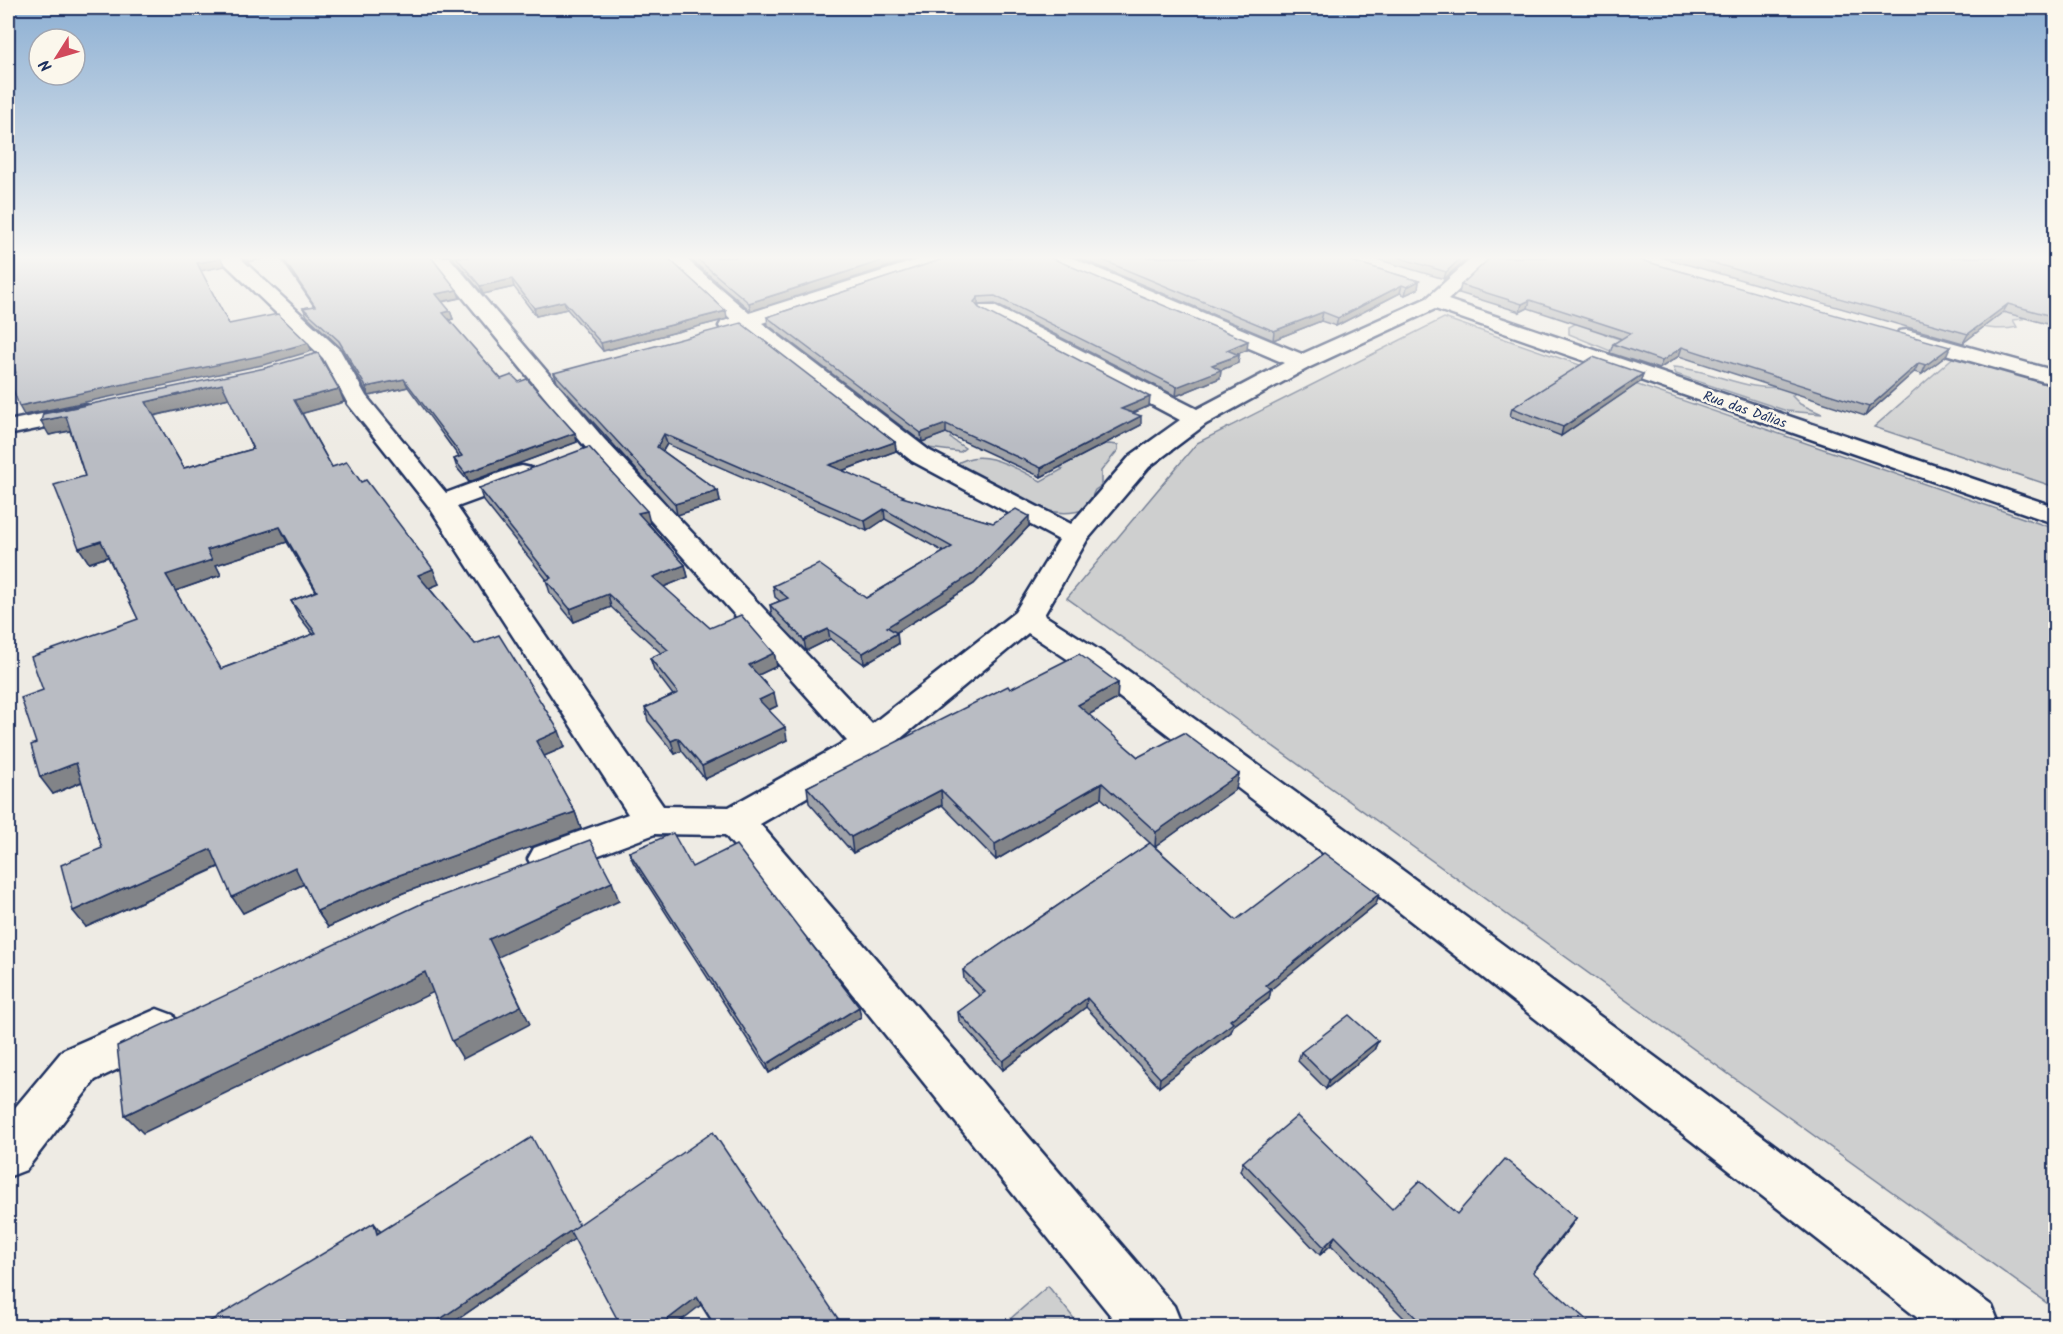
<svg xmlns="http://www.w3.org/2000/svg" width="2063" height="1334" viewBox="0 0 2063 1334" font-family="Kalam,sans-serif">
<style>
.green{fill:#cecfcf;stroke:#747f96;stroke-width:1.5}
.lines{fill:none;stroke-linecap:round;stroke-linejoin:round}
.minor-casing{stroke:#1b2f5e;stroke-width:5}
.minor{fill:#fbf7ec;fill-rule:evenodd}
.wall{fill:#9fa2a8;stroke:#1b2f5e;stroke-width:1.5;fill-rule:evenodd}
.shaded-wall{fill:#828488;stroke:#1b2f5e;stroke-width:1.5}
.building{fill:#b9bcc3;stroke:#1b2f5e;stroke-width:1.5;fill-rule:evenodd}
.labels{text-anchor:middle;stroke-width:5;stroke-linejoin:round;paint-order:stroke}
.far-street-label{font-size:14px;fill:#1b2f5e;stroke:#fbf7ec}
</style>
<rect width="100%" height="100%" fill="#eeebe4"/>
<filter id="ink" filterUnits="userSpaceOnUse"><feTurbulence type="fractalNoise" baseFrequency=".0167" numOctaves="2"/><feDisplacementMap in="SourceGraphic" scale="12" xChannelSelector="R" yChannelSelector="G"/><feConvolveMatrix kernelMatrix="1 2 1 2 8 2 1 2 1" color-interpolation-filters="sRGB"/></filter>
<g filter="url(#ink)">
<g class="green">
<path d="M1943 296 2019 313 2023 319 2013 320 2017 327C1996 332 1978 326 1958 321Z"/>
<polygon points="1592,315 1605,334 1634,344 1642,364 1569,334 1569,327"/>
<polygon points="1444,318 2055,529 2055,1309 1067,598 1197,443"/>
<polygon points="1958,353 2055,381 2055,487 1874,427"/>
<path d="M1673 367C1712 369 1748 394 1789 386L1795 393 1792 396 1800 404 1822 414 1787 411 1676 374Z"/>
<polygon points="926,405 953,434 950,438 965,448 960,452 920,447 887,418"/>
<path d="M1109 444 1118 445V450L1101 471V486L1095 490 1086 509C1049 522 1018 498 989 481 977 474 966 475 955 465 983 445 1016 469 1041 481L1063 469 1028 451Z"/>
<polygon points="1048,1286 1080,1326 1002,1326"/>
</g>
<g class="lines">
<g class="minor-casing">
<g id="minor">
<polygon points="218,257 239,257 340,350 366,396 446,493 513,468 522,466 531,468 535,474 531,480 457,507 663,806 729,807 847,741 587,449 430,257 449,257 604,439 872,724 1015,612 1059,540 912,461 743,329 730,332 722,331 719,326 722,321 731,319 663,257 684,257 749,313 927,257 957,257 955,261 762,323 930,451 1071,524 1131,455 1180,420 980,314 977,310 980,306 994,306 1197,409 1284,363 1045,261 1043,257 1070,257 1302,354 1427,298 1473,257 1494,257 1448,300 2056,507 2056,524 1435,309 1310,367 1206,424 1149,467 1087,540 1044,615 1105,654 1394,864 1992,1306 2000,1326 1928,1326 1366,886 1081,668 1028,633 883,753 760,824 1174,1306 1182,1326 1119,1326 725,835 655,834 548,874 534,870 528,859 534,848 628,814 430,508 348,404 323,358"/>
<polygon points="1907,330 2056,371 2056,385 1899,341 1896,336 1899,331"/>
<polygon points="85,405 94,407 97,412 94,417 8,435 8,421"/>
<polygon points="157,1009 173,1015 180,1029 173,1043 95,1080 26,1170 8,1177 8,1116 63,1050"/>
</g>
</g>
<use href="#minor" class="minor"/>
</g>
<g class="wall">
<polygon points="280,257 431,257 460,298 442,302 450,311 453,319 449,320 501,379 519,382 575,433 577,442 469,482 457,468 454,459 459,457 408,387 369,396 342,349 307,316 303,308 314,306"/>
<polygon points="452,257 667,257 727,319 603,351 567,309 536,316 514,287 483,294"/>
<polygon points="688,257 918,257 751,311"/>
<polygon points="949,257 1247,350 1237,354 1239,355 1238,363 1221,370 1220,378 1176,396 995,304 978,305 977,306 979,308 1149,406 1133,413 1141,425 1041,477 946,433 922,442 768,325 767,317"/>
<polygon points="1077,257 1338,257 1419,281 1418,289 1405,295 1400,293 1336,326 1321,321 1273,340"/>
<polygon points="1370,257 1469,257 1444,279"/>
<polygon points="1661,257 2055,257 2055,326 2003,312 1963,343"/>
<polygon points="1461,285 1946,356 1922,374 1914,372 1865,416 1679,356 1659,369 1610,353 1613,344 1622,339 1528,308 1520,312 1459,293"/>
<path d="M265 368 339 389 344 402 302 413 332 467 439 584 429 588 475 644 565 747 544 756 575 812 581 829 403 893 328 927 317 911 304 884 243 913 219 867 86 927 102 848 82 782 53 794 36 743 43 690 138 619 108 557 89 563 85 476 70 431 49 435ZM229 398 253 449 184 468 154 416ZM287 542 316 591 291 601 299 616 313 634 221 669 175 591 221 575 216 565Z"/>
<polygon points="554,373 895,442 896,451 842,471 904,498 993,523 1029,526 974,584 897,632 898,644 864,664 830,639 806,651 772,616 770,605 780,601 775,597 773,586 866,598 944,552 885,519 867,531 667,444 663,451 718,491 720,502 677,515 557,382"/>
<polygon points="1643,374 1640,382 1561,436 1510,416 1512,408"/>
<polygon points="479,488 650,523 648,523 685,565 688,577 663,587 710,628 774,653 777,666 758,675 777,706 769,710 787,740 705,779 682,751 675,754 648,721 645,708 673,695 654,670 650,658 661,653 611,607 574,622 550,593 546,580 547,580 483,500"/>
<polygon points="1118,683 1117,699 1088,715 1138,757 1236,789 1155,847 1236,920 1379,894 1376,904 1270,989 1269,999 1233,1026 1231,1032 1159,1087 1086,1007 1003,1070 959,1021 958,1012 980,996 964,979 963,970 1150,843 1101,798 996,860 942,805 853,853 809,803 807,787 1010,689"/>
<polygon points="629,852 692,867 861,1017 769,1073 633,862"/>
<polygon points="1378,1041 1374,1050 1326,1089 1298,1061 1301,1052"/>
<polygon points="1243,1162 1392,1209 1457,1214 1576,1218 1570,1227 1533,1273 1593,1326 1412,1326 1331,1245 1320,1255 1240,1171"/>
<polygon points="579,1225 843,1326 714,1326 701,1305 574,1239 448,1326 381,1232"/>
</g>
<g class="shaded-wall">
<polygon points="246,257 270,257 248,262"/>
<polygon points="894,257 918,257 751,311 749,303"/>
<polygon points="1462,257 1469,257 1444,279 1446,272"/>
<polygon points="221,259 225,266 201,271 197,263"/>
<polygon points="512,279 514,287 483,294 480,286"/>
<polygon points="1419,281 1418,289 1405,295 1407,287"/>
<polygon points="1402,285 1400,293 1336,326 1338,318"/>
<polygon points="457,290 460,298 439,302 436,294"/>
<polygon points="978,297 978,305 975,310 974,302"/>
<polygon points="1530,300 1528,308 1520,312 1522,304"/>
<polygon points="564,301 567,309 536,316 534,308"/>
<polygon points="2008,304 2003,312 1963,343 1968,334"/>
<polygon points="450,311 453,319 445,321 443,313"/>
<polygon points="726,311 727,319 603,351 601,343"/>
<polygon points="1323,312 1321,321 1273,340 1274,331"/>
<polygon points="1248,341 1247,350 1226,358 1227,350"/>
<polygon points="308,343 312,351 267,364 24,415 19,406"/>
<polygon points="1682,347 1679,356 1659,369 1662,361"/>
<polygon points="1950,347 1946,356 1922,374 1926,365"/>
<polygon points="1239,355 1238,363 1221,370 1220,378 1176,396 1177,387 1212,365"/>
<polygon points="1919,363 1914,372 1865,416 1869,407"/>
<polygon points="1643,374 1640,382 1561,436 1563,427"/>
<polygon points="404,379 408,387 369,396 366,387"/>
<polygon points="222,384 229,398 153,416 146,402"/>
<polygon points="339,389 344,402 300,414 294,400"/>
<polygon points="1150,397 1149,406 1121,418 1121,409"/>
<polygon points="66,416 74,430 49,435 41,421"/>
<polygon points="1141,416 1141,425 1041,477 1041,468"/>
<polygon points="946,424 946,433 922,442 921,433"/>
<polygon points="575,433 577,442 469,482 465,473"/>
<polygon points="664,434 667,444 659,457 657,447"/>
<polygon points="895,442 896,451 830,475 829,465"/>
<polygon points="718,491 720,502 677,515 675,504"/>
<polygon points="884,509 885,519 867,531 865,521"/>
<polygon points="647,511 650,523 642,525 638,513"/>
<polygon points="1029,516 1029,526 974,584 889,637 887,627"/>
<polygon points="280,527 287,542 216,565 221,575 175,591 166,575 207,550"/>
<polygon points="101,541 110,556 89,563 79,548"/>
<polygon points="685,565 688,577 656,590 653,577"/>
<polygon points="433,569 439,584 424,590 418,575"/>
<polygon points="608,594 611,607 574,622 570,609"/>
<polygon points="828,629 830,639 806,651 804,640"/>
<polygon points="897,633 898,644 864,664 863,653"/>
<polygon points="774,653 777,666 752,678 749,665"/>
<polygon points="1118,683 1117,699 1077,721 1078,705"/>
<polygon points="774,693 777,706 762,713 759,700"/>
<polygon points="785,727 787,740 705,779 702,766"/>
<polygon points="559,731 565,747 542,757 536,741"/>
<polygon points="678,738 682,751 675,754 671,741"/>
<polygon points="76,763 88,779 53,794 40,777"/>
<polygon points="1239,774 1236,789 1155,847 1156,832"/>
<polygon points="1102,783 1101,798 996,860 995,844"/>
<polygon points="941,790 942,805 853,853 851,837"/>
<polygon points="575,812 581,829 403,893 328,927 317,911 394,877"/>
<polygon points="211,849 222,865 86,927 73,911"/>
<polygon points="295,867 306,883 243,913 232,897"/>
<polygon points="612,882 619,901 498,957 530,1024 463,1059 452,1041 489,939"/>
<polygon points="1379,894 1376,904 1264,995 1266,985"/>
<polygon points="425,972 436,991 143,1133 125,1115"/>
<polygon points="1271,990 1269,999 1233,1026 1231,1032 1159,1087 1160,1078 1230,1020"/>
<polygon points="1087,998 1086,1007 1003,1070 1003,1061"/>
<polygon points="859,1007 861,1017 769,1073 767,1064"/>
<polygon points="1378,1041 1374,1050 1326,1089 1329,1080"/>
<polygon points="1576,1218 1570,1227 1527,1280 1533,1272"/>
<polygon points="374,1223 381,1232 377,1234"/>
<polygon points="579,1225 583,1233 448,1326 430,1326"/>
<polygon points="1335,1236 1331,1245 1320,1255 1324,1247"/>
<polygon points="697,1297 701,1305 674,1326 659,1326"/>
</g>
<g class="building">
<polygon points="8,257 220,257 221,259 197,263 229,324 278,314 308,343 264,355 19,406 8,375 16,373 8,347"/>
<polygon points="282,257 431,257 457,290 436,294 450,311 443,313 501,379 512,375 519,382 527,379 575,433 465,473 454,459 462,456 404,379 366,387 339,341 303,308 315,306"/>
<polygon points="456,257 667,257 726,311 601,343 564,301 534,308 512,279 480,286"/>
<polygon points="695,257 894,257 749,303"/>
<polygon points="949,257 1049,257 1248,341 1227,350 1239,355 1212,365 1221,370 1177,387 995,296 978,297 974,302 979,308 1150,397 1121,409 1141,416 1041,468 946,424 921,433 767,317"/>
<polygon points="1095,257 1338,257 1419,281 1407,287 1402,285 1338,318 1323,312 1274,331"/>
<polygon points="1397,257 1462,257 1446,272"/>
<polygon points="1491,257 1630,257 1950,347 1926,365 1919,363 1869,407 1682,347 1662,361 1613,344 1631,333 1530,300 1522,304 1461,285"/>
<polygon points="1691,257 2055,257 2055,317 2008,304 1968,334"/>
<polygon points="741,323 895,442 829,465 904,496 902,497 993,523 1016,509 1029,516 974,573 887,627 897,633 863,653 828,629 804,640 770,605 788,598 773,586 819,564 866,598 952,547 884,509 865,521 664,434 657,447 718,491 675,504 554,373"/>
<path d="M318 353 339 389 294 400 332 467 347 462 361 482 366 480 433 569 418 575 475 644 499 635 559 731 536 741 575 812 394 877 317 911 295 867 232 897 211 849 73 911 61 865 102 848 76 763 40 777 31 745 36 743 21 698 43 690 31 657 138 619 101 541 79 548 54 485 85 476 66 416 41 421 43 414 265 368ZM222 384 253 449 184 468 146 402ZM280 527 317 591 291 601 316 633 221 669 166 575 212 560 207 550Z"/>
<polygon points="1593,357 1643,374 1563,427 1512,408"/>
<polygon points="589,447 647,511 638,513 685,565 653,577 710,628 741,615 774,653 749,665 774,693 759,700 785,727 702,766 678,738 671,741 645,708 678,693 650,658 668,650 608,594 570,609 546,580 551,578 479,488"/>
<polygon points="1079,654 1118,683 1078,705 1138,757 1184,733 1239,774 1156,832 1102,783 995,844 941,790 851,837 807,787 1008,686 1010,689"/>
<polygon points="673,833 692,867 736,845 859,1007 767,1064 629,852"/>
<polygon points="590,840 612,882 489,939 521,1006 452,1041 425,972 125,1115 117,1046 425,902"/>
<polygon points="1150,843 1236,920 1324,853 1379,894 1266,985 1271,990 1230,1020 1233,1023 1160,1078 1087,998 1003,1061 958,1012 985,992 963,970"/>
<polygon points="1349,1015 1378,1041 1329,1080 1301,1052"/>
<polygon points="1297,1116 1392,1209 1420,1181 1457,1214 1505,1159 1576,1218 1533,1272 1593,1326 1424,1326 1335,1236 1324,1247 1243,1162"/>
<polygon points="713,1132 843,1326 715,1326 697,1297 659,1326 621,1326 570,1231"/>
<polygon points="532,1137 579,1225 430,1326 202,1326 374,1223 377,1234"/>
</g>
</g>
<linearGradient id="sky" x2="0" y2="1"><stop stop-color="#8cafd3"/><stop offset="0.58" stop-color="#f7f6f3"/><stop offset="1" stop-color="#f7f6f3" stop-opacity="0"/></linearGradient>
<rect width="2063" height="444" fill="url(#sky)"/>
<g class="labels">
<g class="far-street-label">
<text transform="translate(1745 409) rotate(19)" y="5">Rua das Dálias</text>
</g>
</g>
<rect width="2063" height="1334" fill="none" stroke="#fbf7ec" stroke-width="30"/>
<rect x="15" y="15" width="2033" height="1304" fill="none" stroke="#1b2f5e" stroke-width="2" filter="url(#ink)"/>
<g transform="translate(57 57) rotate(233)"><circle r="28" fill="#fbf7ec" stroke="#a1a7b3" stroke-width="1.5"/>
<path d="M0-4.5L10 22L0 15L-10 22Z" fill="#d1495b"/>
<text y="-9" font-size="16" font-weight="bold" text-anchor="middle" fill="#1b2f5e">N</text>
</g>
</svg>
